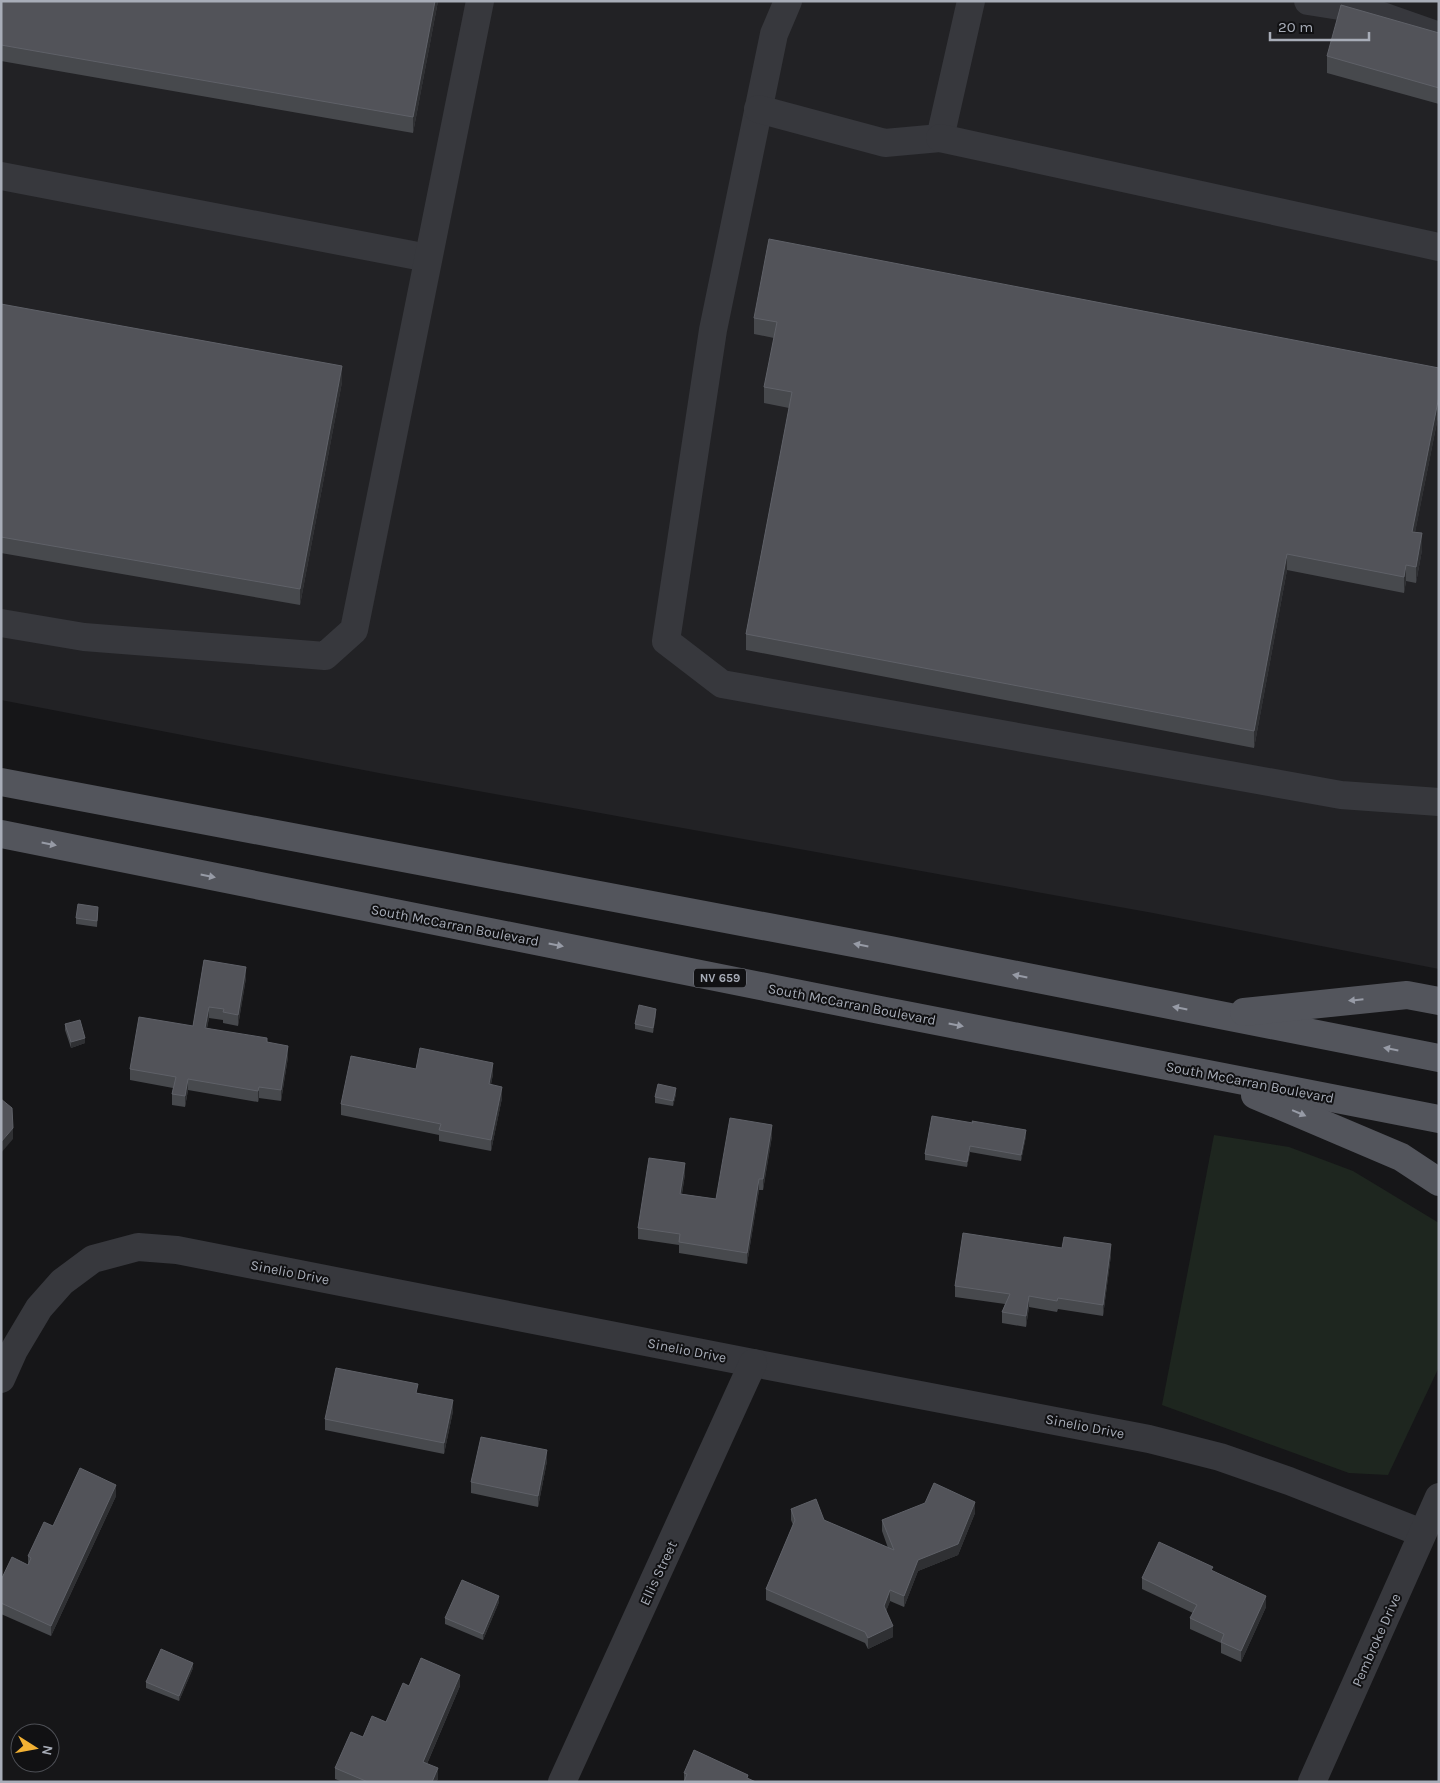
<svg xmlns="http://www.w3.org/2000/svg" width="1440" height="1783" viewBox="0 0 1440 1783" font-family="Karla,sans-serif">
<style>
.built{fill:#222225}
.green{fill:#1e261f}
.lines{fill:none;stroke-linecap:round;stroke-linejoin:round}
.minor{stroke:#37383d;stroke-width:28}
.major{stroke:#53555c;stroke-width:28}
.wall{fill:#47494d}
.shaded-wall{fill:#2f3033}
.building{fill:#525359;stroke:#5f6168}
.oneway{fill:#979ba6}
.labels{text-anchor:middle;stroke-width:4;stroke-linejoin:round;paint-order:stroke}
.shield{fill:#111113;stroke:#7b7e86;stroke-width:1}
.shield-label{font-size:12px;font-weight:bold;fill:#a8adb8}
.street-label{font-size:14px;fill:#a8adb8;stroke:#111113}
</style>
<rect width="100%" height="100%" fill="#161618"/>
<polygon class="built" points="1,1 1439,1 1439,969 1153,913 379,773 1,700"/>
<polygon class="green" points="1214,1135 1289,1147 1353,1171 1439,1223 1439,1367 1388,1475 1349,1473 1162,1405"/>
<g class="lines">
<g class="minor">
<polyline points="788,1 774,34 713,330 666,641 722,684 1341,795 1439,802"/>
<polyline points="1308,1 1365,10 1439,36"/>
<polyline points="758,109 885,143 940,138 971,1"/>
<polyline points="940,138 1439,247"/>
<polyline points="1,176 428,258"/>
<polyline points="1,623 84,637 325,656 354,630 480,1"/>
<polyline points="1,1379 14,1350 39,1308 62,1282 93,1259 138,1247 177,1250 753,1363 1149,1439 1220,1457 1289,1481 1422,1533"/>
<polyline points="562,1782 753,1363"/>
<polyline points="1312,1782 1439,1497"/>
</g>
<g class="major">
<polyline points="1,782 890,950 1439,1058"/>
<polyline points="1,834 880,1010 1439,1119"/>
<polyline points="1244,1012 1407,995 1439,1001"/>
<polyline points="1255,1095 1401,1157 1439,1182"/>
</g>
</g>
<g class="wall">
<polygon points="1,1 438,1 413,133 1,61"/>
<polygon points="1439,33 1439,104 1327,73 1327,56"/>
<polygon points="1,304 342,382 300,605 1,553"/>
<polygon points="754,318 1439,368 1439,412 1415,532 1422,550 1416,583 1406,581 1404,593 1287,570 1254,748 746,650 746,634 789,408 764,403 764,387 774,338 754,334"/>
<polygon points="98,912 97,927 76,924 76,918"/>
<polygon points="204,960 246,978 238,1026 223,1023 223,1020 209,1018 207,1028 267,1042 288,1057 281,1101 259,1098 258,1102 188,1090 185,1107 172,1105 172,1094 173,1088 130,1080 130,1069 193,1026"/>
<polygon points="656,1014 653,1033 635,1029 635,1024"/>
<polygon points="65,1024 85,1043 71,1048 65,1030"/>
<polygon points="416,1069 493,1074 491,1084 502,1098 491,1151 439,1141 439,1135 341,1115 341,1104"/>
<polygon points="676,1094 673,1106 655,1103 655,1097"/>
<polygon points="972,1121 1026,1136 1021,1161 970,1152 967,1167 925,1160 925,1154 972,1123"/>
<polygon points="772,1136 763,1190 759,1190 747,1264 679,1253 679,1245 638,1239 638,1228 685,1174 682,1194 716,1199"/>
<polygon points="1062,1248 1111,1255 1103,1316 1058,1309 1057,1312 1029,1307 1026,1327 1002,1323 1002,1312 1005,1304 955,1297 955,1286"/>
<polygon points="418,1393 453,1411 444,1454 325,1430 325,1419"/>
<polygon points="547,1461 538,1507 471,1493 471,1482"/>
<polygon points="116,1496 51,1636 1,1614 1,1580 28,1565 28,1556 53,1526"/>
<polygon points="791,1509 824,1520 888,1548 882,1531 882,1520 975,1513 958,1555 918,1571 904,1607 890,1601 886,1611 893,1637 868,1649 865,1643 766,1600 766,1589 793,1525 791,1520"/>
<polygon points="1213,1571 1266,1607 1241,1662 1221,1653 1221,1643 1190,1629 1190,1618 1193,1613 1142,1589 1142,1578"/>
<polygon points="499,1602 483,1640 445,1624 445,1618"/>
<polygon points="193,1668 179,1701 146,1688 146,1682"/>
<polygon points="409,1686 460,1686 427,1764 438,1779 436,1782 343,1782 335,1779 335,1768 363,1737 386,1722"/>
<polygon points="684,1773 748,1778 684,1782"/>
</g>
<g class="shaded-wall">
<polygon points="435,1 438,1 413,133 413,117"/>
<polygon points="342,366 342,382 300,605 300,589"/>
<polygon points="1439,396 1439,412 1412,548 1412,532"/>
<polygon points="1422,533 1422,550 1416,583 1416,567"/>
<polygon points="1287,554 1287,570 1254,748 1254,731"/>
<polygon points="1406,565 1406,581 1404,593 1404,577"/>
<polygon points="246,967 246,978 238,1026 238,1015"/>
<polygon points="209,1007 209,1018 205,1038 205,1028"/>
<polygon points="656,1009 656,1014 653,1033 653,1028"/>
<polygon points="85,1038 85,1043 71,1048 71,1042"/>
<polygon points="288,1046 288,1057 281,1101 281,1090"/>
<polygon points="493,1063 493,1074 489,1095 489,1084"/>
<polygon points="188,1079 188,1090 185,1107 185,1096"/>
<polygon points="259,1087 259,1098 258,1102 258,1091"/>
<polygon points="502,1087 502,1098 491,1151 491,1140"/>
<polygon points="676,1088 676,1094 673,1106 673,1101"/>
<polygon points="772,1125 772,1136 763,1190 763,1179"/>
<polygon points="13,1128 13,1139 1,1153 1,1142"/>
<polygon points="1026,1130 1026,1136 1021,1161 1021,1155"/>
<polygon points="970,1146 970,1152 967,1167 967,1162"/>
<polygon points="685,1163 685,1174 680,1205 680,1194"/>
<polygon points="759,1179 759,1190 747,1264 747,1253"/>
<polygon points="1111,1244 1111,1255 1103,1316 1103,1305"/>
<polygon points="1029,1296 1029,1307 1026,1327 1026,1316"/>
<polygon points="453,1400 453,1411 444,1454 444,1443"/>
<polygon points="547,1450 547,1461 538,1507 538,1496"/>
<polygon points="116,1485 116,1496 51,1636 51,1626"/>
<polygon points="975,1502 975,1513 958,1555 918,1571 904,1607 904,1596 918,1560"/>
<polygon points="890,1590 890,1601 884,1617 884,1606"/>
<polygon points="499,1596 499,1602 483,1640 483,1634"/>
<polygon points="1266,1596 1266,1607 1241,1662 1241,1651"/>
<polygon points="893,1626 893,1637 868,1649 868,1638"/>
<polygon points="193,1663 193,1668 179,1701 179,1696"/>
<polygon points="460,1675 460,1686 423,1773 423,1762"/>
<polygon points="438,1768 438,1779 436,1782 432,1782"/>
</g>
<g class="building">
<polygon points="1,1 435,1 413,117 1,45"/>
<polygon points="1341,5 1439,33 1439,88 1327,56"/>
<polygon points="769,239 1439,368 1439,396 1412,532 1422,533 1416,567 1406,565 1404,577 1287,554 1254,731 746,634 792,392 764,387 777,322 754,318"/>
<polygon points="1,304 342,366 300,589 1,537"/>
<polygon points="78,904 98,907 97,921 76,918"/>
<polygon points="204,960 246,967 238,1015 223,1012 224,1009 209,1007 205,1028 267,1038 267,1042 288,1046 281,1090 259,1087 258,1091 188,1079 185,1096 172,1094 176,1077 130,1069 139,1017 193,1026"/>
<polygon points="639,1005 656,1009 653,1028 635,1024"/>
<polygon points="80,1020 85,1038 71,1042 65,1024"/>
<polygon points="420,1048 493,1063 489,1084 502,1087 491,1140 439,1130 441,1124 341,1104 351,1056 416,1069"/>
<polygon points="658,1084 676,1088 673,1101 655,1097"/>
<polygon points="1,1099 12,1108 13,1128 1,1142"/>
<polygon points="932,1116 973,1123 972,1121 1026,1130 1021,1155 970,1146 967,1162 925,1154"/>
<polygon points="730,1118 772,1125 763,1179 759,1179 747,1253 679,1242 680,1234 638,1228 649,1158 685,1163 680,1194 716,1199"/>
<polygon points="963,1233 1062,1248 1064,1237 1111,1244 1103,1305 1058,1298 1057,1301 1029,1296 1026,1316 1002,1312 1010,1294 955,1286"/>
<polygon points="336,1368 418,1384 416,1393 453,1400 444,1443 325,1419"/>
<polygon points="481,1437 547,1450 538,1496 471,1482"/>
<polygon points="80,1468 116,1485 51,1626 1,1603 1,1580 12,1557 28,1565 31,1558 28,1556 44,1522 53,1526"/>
<polygon points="934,1483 975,1502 958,1544 918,1560 904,1596 890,1590 884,1606 893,1626 868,1638 865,1632 766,1589 795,1520 791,1509 816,1499 824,1520 894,1550 882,1520 925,1503"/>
<polygon points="1159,1542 1213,1567 1211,1570 1266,1596 1241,1651 1221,1642 1224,1634 1190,1618 1197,1605 1142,1578"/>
<polygon points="462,1580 499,1596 483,1634 445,1618"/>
<polygon points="161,1649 193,1663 179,1696 146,1682"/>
<polygon points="421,1658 460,1675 423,1762 438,1768 432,1782 368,1782 335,1768 351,1732 363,1737 372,1716 386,1722 403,1683 409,1686"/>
<polygon points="694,1750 748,1775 747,1778 756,1782 684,1782 687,1774 684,1773"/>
</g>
<defs><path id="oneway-solid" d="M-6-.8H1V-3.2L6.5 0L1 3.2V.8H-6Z" transform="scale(1.25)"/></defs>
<g class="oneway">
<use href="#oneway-solid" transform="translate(49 844) rotate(11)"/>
<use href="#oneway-solid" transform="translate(208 876) rotate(11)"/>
<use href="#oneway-solid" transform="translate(556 945) rotate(11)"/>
<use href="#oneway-solid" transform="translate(861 945) rotate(-169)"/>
<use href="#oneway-solid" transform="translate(1020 976) rotate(-169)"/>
<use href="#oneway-solid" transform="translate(1356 1000) rotate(174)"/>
<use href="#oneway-solid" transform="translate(1180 1008) rotate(-169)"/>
<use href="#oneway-solid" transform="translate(956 1025) rotate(11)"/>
<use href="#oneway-solid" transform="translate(1391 1049) rotate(-169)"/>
<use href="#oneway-solid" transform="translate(1299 1113) rotate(23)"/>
</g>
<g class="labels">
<rect class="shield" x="694" y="968.5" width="52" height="19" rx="4"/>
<g class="shield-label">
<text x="720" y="982">NV 659</text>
</g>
<g class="street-label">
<text transform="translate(455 925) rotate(11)" y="5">South McCarran Boulevard</text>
<text transform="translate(852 1004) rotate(11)" y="5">South McCarran Boulevard</text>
<text transform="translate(1250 1082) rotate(11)" y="5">South McCarran Boulevard</text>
<text transform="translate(290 1272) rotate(11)" y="5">Sinelio Drive</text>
<text transform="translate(687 1350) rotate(11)" y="5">Sinelio Drive</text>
<text transform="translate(1085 1426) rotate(11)" y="5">Sinelio Drive</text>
<text transform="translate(658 1573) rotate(-65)" y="5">Ellis Street</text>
<text transform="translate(1376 1640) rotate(-66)" y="5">Pembroke Drive</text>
</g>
</g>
<rect width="1440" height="1783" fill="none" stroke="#a8adb8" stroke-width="5"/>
<g transform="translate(35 1748) rotate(101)"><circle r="24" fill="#111113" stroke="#4d4f55"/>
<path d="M0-4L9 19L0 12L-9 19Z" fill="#f2b134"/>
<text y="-8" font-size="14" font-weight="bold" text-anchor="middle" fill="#a8adb8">N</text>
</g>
<path d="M1270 32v8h99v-8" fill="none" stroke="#a8adb8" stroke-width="2.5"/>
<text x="1278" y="32" font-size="15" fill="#a8adb8" stroke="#111113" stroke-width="4" paint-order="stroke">20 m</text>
</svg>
